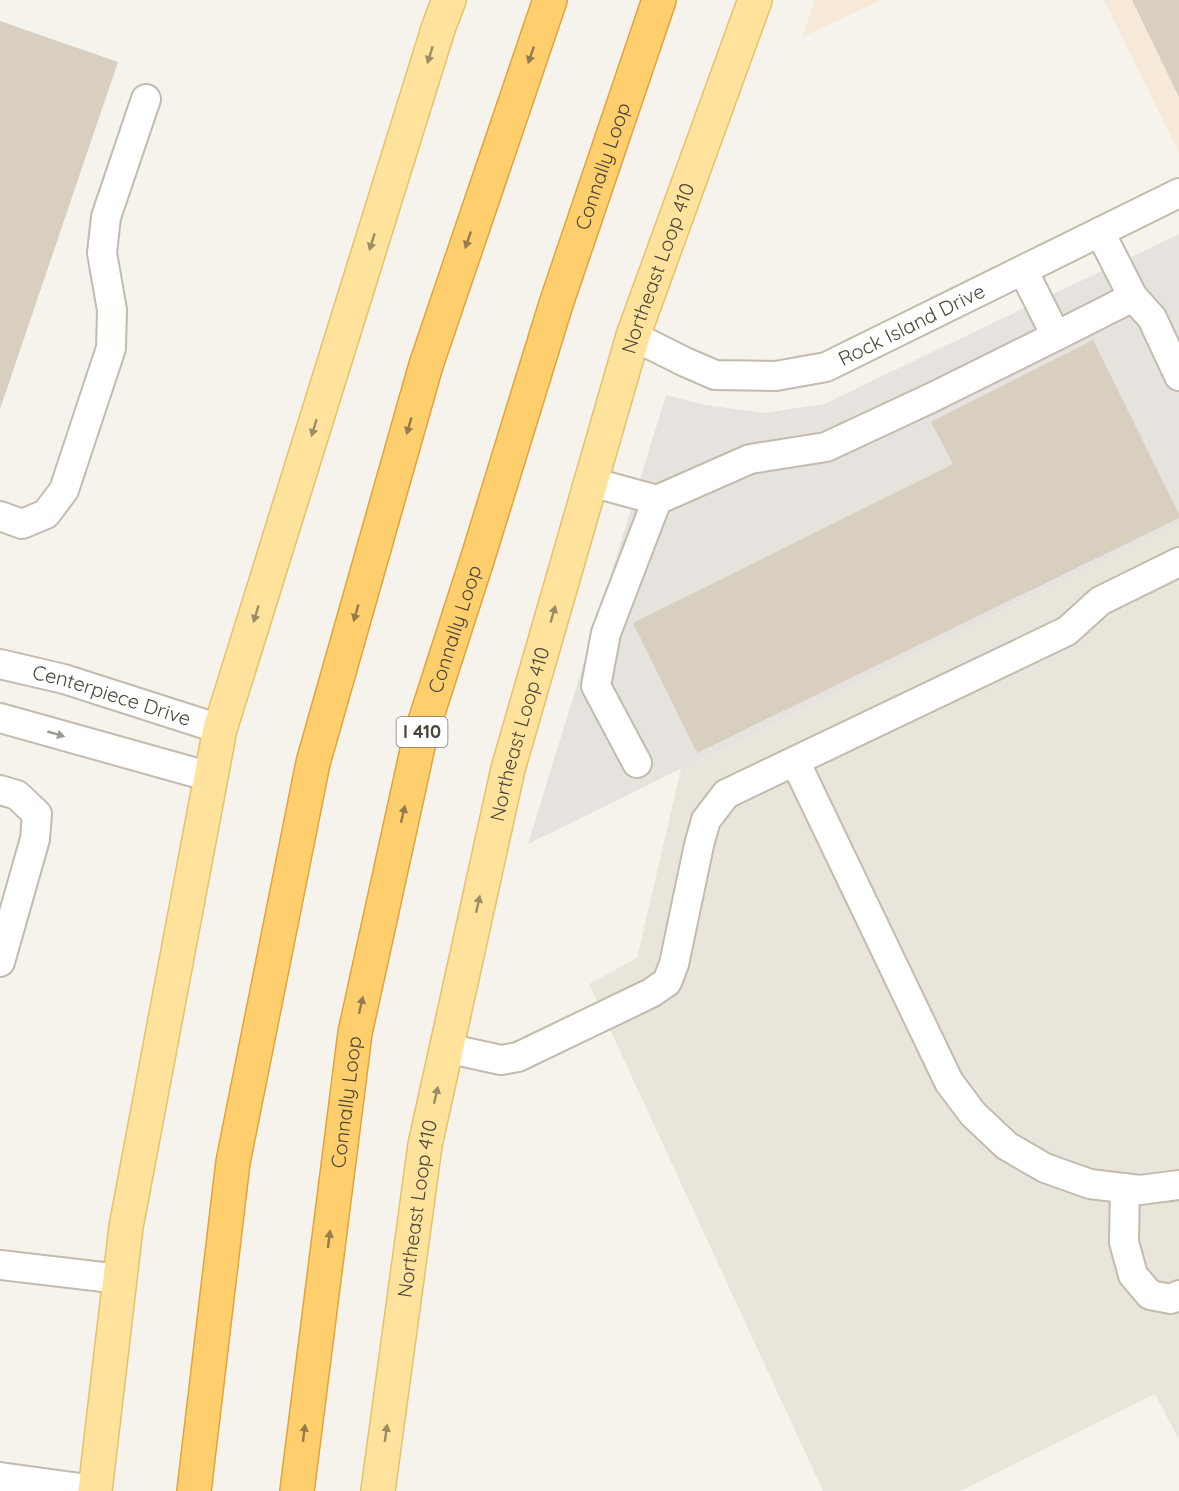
<svg xmlns="http://www.w3.org/2000/svg" width="1179" height="1491" viewBox="0 0 1179 1491" font-family="Quicksand,sans-serif">
<style>
.residential{fill:#eae5da}
.commercial{fill:#f7ead8}
.industrial{fill:#e6e2dd}
.building{fill:#d8cfc1}
.lines{fill:none;stroke-linecap:round;stroke-linejoin:round}
.minor-casing{stroke:#c2bbae;stroke-width:32}
.major-casing{stroke:#e6c16a;stroke-width:36}
.highway-casing{stroke:#e0a43c;stroke-width:36}
.minor{stroke:#fff;stroke-width:28}
.major{stroke:#ffe39c;stroke-width:33}
.highway{stroke:#ffcf6e;stroke-width:33}
.oneway{fill:#9c8c66}
.oneway2{fill:#937c4e}
.oneway3{fill:#9c9892}
.labels{text-anchor:middle;stroke-width:5;stroke-linejoin:round;paint-order:stroke}
.shield{fill:#fff;stroke:#817c74;stroke-width:1.5}
.shield-label{font-size:18px;font-weight:bold;fill:#4b4439}
.street-label{font-size:20px;fill:#4b4439;stroke:#fff}
</style>
<rect width="100%" height="100%" fill="#f6f3ec"/>
<polygon class="residential" points="1179,524 1179,1440 1155,1394 960,1491 823,1491 589,984 637,958 681,769"/>
<g class="commercial">
<polygon points="815,0 881,0 802,37"/>
<polygon points="1104,0 1179,0 1179,153"/>
</g>
<polygon class="industrial" points="1179,234 1179,524 528,844 666,395 706,405 764,413 824,404"/>
<g class="building">
<polygon points="1132,0 1179,0 1179,97"/>
<polygon points="0,21 118,62 0,409"/>
<polygon points="1093,340 1179,514 1179,518 697,753 633,623 953,464 931,422"/>
</g>
<g class="lines">
<g class="minor-casing">
<g id="minor">
<polyline points="1133,297 1152,318 1179,376"/>
<path id="s1" d="M633 336 685 362 715 375 776 376 826 367 1179 193"/>
<polyline points="1056,336 1133,297 1100,232"/>
<polyline points="591,482 657,500 750,459 826,447 931,398 1056,336 1023,270"/>
<polyline points="0,516 22,524 46,514 64,490 111,348 112,310 102,253 106,217 146,99"/>
<path id="s2" d="M0 664 64 679 220 729"/>
<polyline points="0,718 211,777"/>
<polyline points="795,761 949,1082 973,1114 1007,1146 1045,1168 1090,1184 1140,1190 1179,1185"/>
<polyline points="637,763 596,686 606,633 657,500"/>
<polyline points="0,790 17,795 37,814 35,839 0,962"/>
<polyline points="446,1048 501,1060 518,1057 651,993 667,982 674,964 699,845 706,820 726,794 1067,631 1100,601 1179,562"/>
<polyline points="1125,1188 1124,1242 1133,1275 1150,1295 1171,1299 1179,1295"/>
<polyline points="0,1265 120,1279"/>
<polyline points="0,1477 95,1490"/>
</g>
</g>
<g class="major-casing">
<g id="major">
<polyline points="95,1491 126,1227 220,729 439,26 449,0"/>
<path id="s3" d="M378 1491 425 1145 508 769 633 336 755 0"/>
</g>
</g>
<g class="highway-casing">
<g id="highway">
<polyline points="194,1491 233,1162 313,763 426,365 550,0"/>
<path id="s4" d="M297 1491 355 1033 420 737 478 557 556 304 659 0"/>
</g>
</g>
<use href="#minor" class="minor"/>
<use href="#major" class="major"/>
<use href="#highway" class="highway"/>
</g>
<defs><path id="oneway-solid" d="M-6-.8H1V-3.2L6.5 0L1 3.2V.8H-6Z" transform="scale(1.5)"/></defs>
<g class="oneway">
<use href="#oneway-solid" transform="translate(430 55) rotate(107)"/>
<use href="#oneway-solid" transform="translate(372 242) rotate(107)"/>
<use href="#oneway-solid" transform="translate(314 428) rotate(107)"/>
<use href="#oneway-solid" transform="translate(256 614) rotate(107)"/>
<use href="#oneway-solid" transform="translate(553 614) rotate(-74)"/>
<use href="#oneway-solid" transform="translate(478 904) rotate(-78)"/>
<use href="#oneway-solid" transform="translate(436 1095) rotate(-77)"/>
<use href="#oneway-solid" transform="translate(386 1433) rotate(-82)"/>
</g>
<g class="oneway2">
<use href="#oneway-solid" transform="translate(531 55) rotate(109)"/>
<use href="#oneway-solid" transform="translate(468 240) rotate(109)"/>
<use href="#oneway-solid" transform="translate(409 426) rotate(106)"/>
<use href="#oneway-solid" transform="translate(356 613) rotate(106)"/>
<use href="#oneway-solid" transform="translate(403 814) rotate(-77)"/>
<use href="#oneway-solid" transform="translate(361 1005) rotate(-77)"/>
<use href="#oneway-solid" transform="translate(329 1239) rotate(-83)"/>
<use href="#oneway-solid" transform="translate(304 1433) rotate(-83)"/>
</g>
<use class="oneway3" href="#oneway-solid" transform="translate(56 734) rotate(16)"/>
<g class="labels">
<rect class="shield" x="396.5" y="717" width="51" height="30" rx="4.5"/>
<g class="shield-label">
<text x="422" y="738">I 410</text>
</g>
<g class="street-label">
<text dy="7" stroke="none"><textPath href="#s4" startOffset="1364">Connally Loop</textPath></text>
<text dy="7" stroke="none"><textPath href="#s3" startOffset="1257">Northeast Loop 410</textPath></text>
<text dy="7" stroke="none"><textPath href="#s1" startOffset="298">Rock Island Drive</textPath></text>
<text dy="7" stroke="none"><textPath href="#s4" startOffset="878">Connally Loop</textPath></text>
<text dy="7" stroke="none"><textPath href="#s2" startOffset="116">Centerpiece Drive</textPath></text>
<text dy="7" stroke="none"><textPath href="#s3" startOffset="771">Northeast Loop 410</textPath></text>
<text dy="7" stroke="none"><textPath href="#s4" startOffset="392">Connally Loop</textPath></text>
<text dy="7" stroke="none"><textPath href="#s3" startOffset="285">Northeast Loop 410</textPath></text>
</g>
</g>
</svg>
